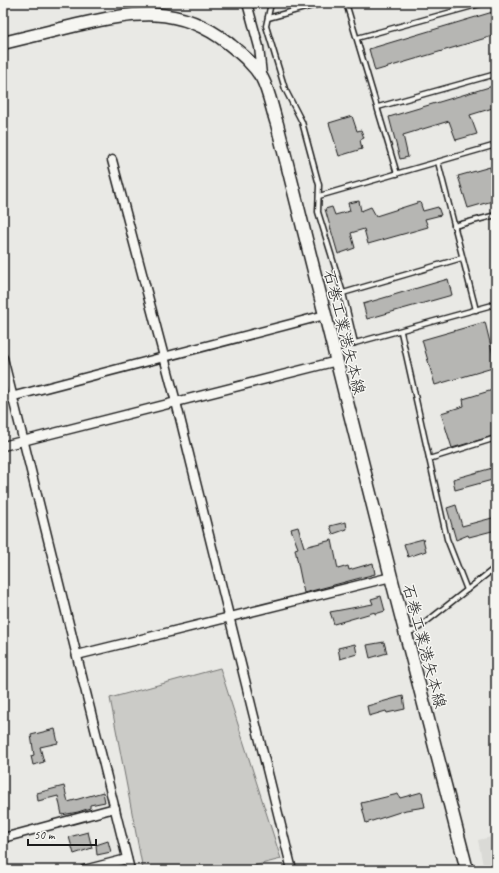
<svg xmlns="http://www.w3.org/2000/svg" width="499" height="873" viewBox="0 0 499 873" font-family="Caveat,'Klee One',sans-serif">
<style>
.built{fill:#dadad6}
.green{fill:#cbcbc7;stroke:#747472}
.building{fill:#b6b6b3;stroke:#1c1c1c}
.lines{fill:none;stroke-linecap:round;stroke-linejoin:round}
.service-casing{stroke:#1c1c1c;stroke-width:7}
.minor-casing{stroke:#1c1c1c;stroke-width:11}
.secondary-casing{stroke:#1c1c1c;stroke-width:15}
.service{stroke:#f6f6f2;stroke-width:4}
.minor{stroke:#f6f6f2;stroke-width:8}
.secondary{stroke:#f6f6f2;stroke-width:12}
.labels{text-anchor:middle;stroke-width:3;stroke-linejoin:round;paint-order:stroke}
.street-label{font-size:16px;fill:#1c1c1c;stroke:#f6f6f2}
</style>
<rect width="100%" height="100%" fill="#e9e9e5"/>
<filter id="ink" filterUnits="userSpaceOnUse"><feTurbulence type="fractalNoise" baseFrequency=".025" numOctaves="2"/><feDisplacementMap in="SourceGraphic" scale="8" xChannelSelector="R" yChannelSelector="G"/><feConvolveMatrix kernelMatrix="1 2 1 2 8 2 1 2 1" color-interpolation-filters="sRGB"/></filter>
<g filter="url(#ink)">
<polygon class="built" points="496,836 496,870 484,870 478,840"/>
<polygon class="green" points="220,668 281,859 238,870 143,870 110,698"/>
<g class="building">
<polygon points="496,11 496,35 375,71 369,49"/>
<polygon points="496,85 496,107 470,115 477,134 456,140 449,121 403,135 408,157 400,159 389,117"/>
<polygon points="352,116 357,131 361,130 364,138 360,140 362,149 339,156 329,123"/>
<polygon points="490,167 496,187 496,200 468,208 458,176"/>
<polygon points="359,201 361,211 371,207 376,216 420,202 423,211 438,207 441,215 425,219 428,227 368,244 364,229 351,233 355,248 338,254 325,209 332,207 335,215 350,211 348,203"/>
<polygon points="448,279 452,295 367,319 363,304"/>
<polygon points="485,322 496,367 435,385 422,340"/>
<polygon points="496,389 496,435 452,448 441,413 464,406 463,399"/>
<polygon points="496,467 496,479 455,490 453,479"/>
<polygon points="456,505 462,526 496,517 496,530 469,537 468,535 456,540 447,508"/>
<polygon points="346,522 347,529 333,534 330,526"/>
<polygon points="298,527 304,547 332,540 338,569 348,566 349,570 373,563 375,574 304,593 295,549 298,548 291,529"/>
<polygon points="423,539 426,551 408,557 404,544"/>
<polygon points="381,596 385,611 375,614 375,612 334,624 330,612 373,604 371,599"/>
<polygon points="384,642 387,653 370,658 367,645"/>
<polygon points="355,644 357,654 340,659 338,648"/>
<polygon points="403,696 405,709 387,713 386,711 369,716 367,706"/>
<polygon points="55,729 58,743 40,747 44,762 33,765 31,756 34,755 31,735"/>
<polygon points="64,786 68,802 103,792 105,802 90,805 90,808 78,812 62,815 58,796 38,801 37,793"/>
<polygon points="422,792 425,807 406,810 366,823 361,803 398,794 400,798"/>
<polygon points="88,832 92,848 74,854 69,837"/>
<polygon points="108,841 111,852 97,855 96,845"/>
</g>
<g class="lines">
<g class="service-casing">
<g id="service">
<polyline points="271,3 266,26 285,89 302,122 319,185 318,212 343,293 355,343 496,304"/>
<polyline points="346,3 397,174"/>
<polyline points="268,18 323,3"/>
<polyline points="357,38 484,3"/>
<polyline points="378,107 496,74"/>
<polyline points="438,162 476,310"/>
<polyline points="319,196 496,145"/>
<polyline points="454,226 496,215"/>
<polyline points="343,293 462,258"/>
<polyline points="401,332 447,539 467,590"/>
<polyline points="334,348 355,343"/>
<polyline points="429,459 496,438"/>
<polyline points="408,632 416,630 496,567"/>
</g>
</g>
<g class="minor-casing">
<g id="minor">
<polyline points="247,3 259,47 262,75"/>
<polyline points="112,160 176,402 292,870"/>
<polyline points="3,358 130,870"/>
<polyline points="3,399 325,315"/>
<polyline points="3,446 337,361"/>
<polyline points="77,655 391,577"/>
<polyline points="3,838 115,808"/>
<polyline points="84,870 127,859"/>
</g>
</g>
<g class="secondary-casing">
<path id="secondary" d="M3 43C28 37 53 31 77 25 134 12 178 4 228 43 240 53 253 63 262 78 269 91 272 109 277 124L391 577 467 870"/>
</g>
<use href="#service" class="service"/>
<use href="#minor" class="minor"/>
<use href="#secondary" class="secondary"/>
</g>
</g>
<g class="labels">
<g class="street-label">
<text transform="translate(345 332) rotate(76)" y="6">石巻工業港矢本線</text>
<text transform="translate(425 646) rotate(75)" y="6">石巻工業港矢本線</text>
</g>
</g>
<rect width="499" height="873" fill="none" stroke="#f6f6f2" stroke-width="16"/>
<rect x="8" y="8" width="483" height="857" fill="none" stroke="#1c1c1c" stroke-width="1.5" filter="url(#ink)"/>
<path d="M28 839v6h68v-6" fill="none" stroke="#1c1c1c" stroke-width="2"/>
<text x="34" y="839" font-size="12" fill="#1c1c1c" stroke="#f6f6f2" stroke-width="3" paint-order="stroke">50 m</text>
</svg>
